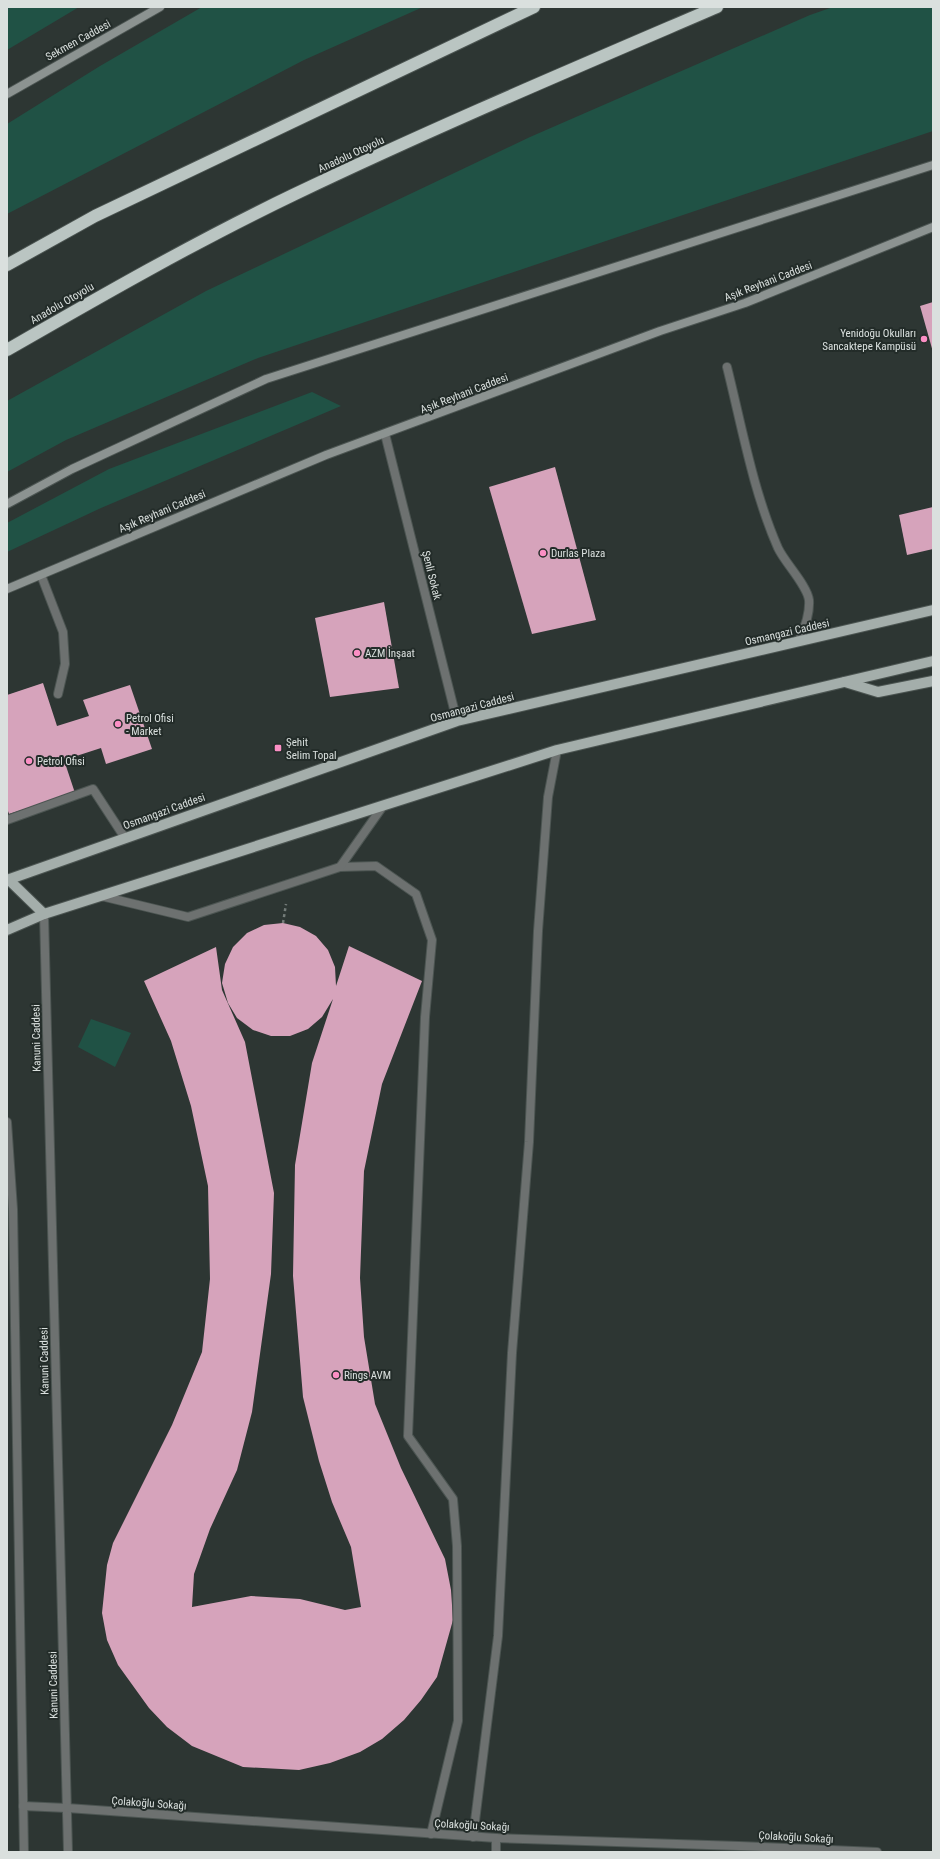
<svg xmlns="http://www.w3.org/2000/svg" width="940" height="1859" viewBox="0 0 940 1859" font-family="'Roboto Condensed',sans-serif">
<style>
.green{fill:#205245}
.building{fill:#d6a3bb}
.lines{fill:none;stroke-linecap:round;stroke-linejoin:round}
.service-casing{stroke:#4c5552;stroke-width:10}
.minor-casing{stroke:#4c5552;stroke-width:10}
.tertiary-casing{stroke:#4c5552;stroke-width:10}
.secondary-casing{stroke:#4c5552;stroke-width:10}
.primary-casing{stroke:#4c5552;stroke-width:12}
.motorway-casing{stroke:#4c5552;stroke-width:14}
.path{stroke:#747c79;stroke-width:2.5;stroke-dasharray:3 3;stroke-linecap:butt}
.service{stroke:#6d7170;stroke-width:8}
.minor{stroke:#6d7170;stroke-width:8}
.tertiary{stroke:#6d7170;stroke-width:8}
.secondary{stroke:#8c9391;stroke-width:8}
.primary{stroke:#a4aeab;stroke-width:10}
.motorway{stroke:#bac5c2;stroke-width:12}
.poi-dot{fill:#fb8fc4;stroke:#232c29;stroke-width:1.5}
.labels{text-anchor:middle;stroke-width:4;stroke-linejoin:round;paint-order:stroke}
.street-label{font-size:11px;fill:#dae0de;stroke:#232c29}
.poi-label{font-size:11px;fill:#dae0de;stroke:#232c29;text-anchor:start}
</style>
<rect width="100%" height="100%" fill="#2d3633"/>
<g class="green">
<polygon points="7,7 79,7 7,50"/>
<polygon points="202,7 423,7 304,60 7,214 7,124 100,66"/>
<polygon points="833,7 933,7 933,131 258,358 66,440 7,472 7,401 206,291 530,137 810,15"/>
<polygon points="312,392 341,406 101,508 7,552 7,523 109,469"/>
<polygon points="91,1019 131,1033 115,1067 78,1047"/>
</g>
<g class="building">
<polygon points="933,302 933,352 920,306"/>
<polygon points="555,467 596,620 532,634 489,487"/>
<polygon points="933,507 933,549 907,555 899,515"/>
<polygon points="384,602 399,688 330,697 315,618"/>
<polygon points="43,683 57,726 89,716 83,700 130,685 152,749 106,764 101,748 64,760 75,793 9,814 7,808 7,695"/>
<polygon points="283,923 300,927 316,936 328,950 335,967 336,986 349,946 422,981 382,1084 364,1171 360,1278 364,1337 375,1404 401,1468 445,1559 451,1590 453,1620 437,1677 421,1700 404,1720 382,1739 360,1752 330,1763 299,1770 243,1767 192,1746 167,1727 149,1708 118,1665 107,1640 102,1613 107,1565 113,1543 172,1425 202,1352 210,1279 208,1186 191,1106 171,1041 144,981 216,947 222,990 245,1042 274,1193 271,1274 252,1412 237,1470 210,1529 194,1574 192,1607 251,1596 300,1599 345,1610 361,1607 351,1547 332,1502 319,1461 303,1397 293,1276 295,1165 312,1063 333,999 322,1017 308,1029 290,1036 271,1036 253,1030 237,1018 228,1003 222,983 225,964 233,947 247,933 264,925"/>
</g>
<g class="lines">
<g class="service-casing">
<g id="service">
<path d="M727 367C742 427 753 491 778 548 785 563 807 585 809 600 810 615 804 628 799 641"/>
<polyline points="41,575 63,632 65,664 58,694"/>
<polyline points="7,820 93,789 125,838"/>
<polyline points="340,867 376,866 416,894 432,940 425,1017 408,1436 453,1499 457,1546 458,1721 431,1834"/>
<polyline points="101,896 188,917 340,867 383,806"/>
<polyline points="473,1837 498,1636 512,1353 529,1142 538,931 548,797 557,750"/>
<polyline points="496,1852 496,1838"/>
</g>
</g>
<g class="minor-casing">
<g id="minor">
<polyline points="385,434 457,721"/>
<polyline points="67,1808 496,1838 739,1846 877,1852"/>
</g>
</g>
<g class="tertiary-casing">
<g id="tertiary">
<polyline points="44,914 68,1852"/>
<polyline points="7,1122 13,1209 24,1852"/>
<polyline points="23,1806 67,1808"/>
</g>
</g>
<g class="secondary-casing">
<g id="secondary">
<polyline points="7,94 160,7"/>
<polyline points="7,504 72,469 266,379 933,165"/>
<polyline points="7,589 326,455 660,331 745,303 933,227"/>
</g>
</g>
<g class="primary-casing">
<g id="primary">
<polyline points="845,682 878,692 933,681"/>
<polyline points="7,880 457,721 933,610"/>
<polyline points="9,880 44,914"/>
<polyline points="7,930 44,914 557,750 933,661"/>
</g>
</g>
<g class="motorway-casing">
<g id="motorway">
<polyline points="7,265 95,216 534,7"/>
<path d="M7 350C101 296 195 242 293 195 433 128 575 68 717 7"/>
</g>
</g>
<polyline class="path" points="283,923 286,904"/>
<use href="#service" class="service"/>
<use href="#minor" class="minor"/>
<use href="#tertiary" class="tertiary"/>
<use href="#secondary" class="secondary"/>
<use href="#primary" class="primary"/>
<use href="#motorway" class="motorway"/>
</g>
<g class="poi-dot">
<circle cx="924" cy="339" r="4"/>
<circle cx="543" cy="553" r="4"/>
<circle cx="357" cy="653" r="4"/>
<circle cx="118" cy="724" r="4"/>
<rect x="274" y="744" width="8" height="8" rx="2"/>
<circle cx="29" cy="761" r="4"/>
<circle cx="336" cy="1375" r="4"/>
</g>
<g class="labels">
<g class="street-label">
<text transform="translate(78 40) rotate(-29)" y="4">Sekmen Caddesi</text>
<text transform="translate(351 154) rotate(-25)" y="4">Anadolu Otoyolu</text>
<text transform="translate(768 281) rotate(-21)" y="4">Aşık Reyhani Caddesi</text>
<text transform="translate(62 303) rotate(-30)" y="4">Anadolu Otoyolu</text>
<text transform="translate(464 393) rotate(-21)" y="4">Aşık Reyhani Caddesi</text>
<text transform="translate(162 511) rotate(-23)" y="4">Aşık Reyhani Caddesi</text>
<text transform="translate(432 575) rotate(76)" y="4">Şenli Sokak</text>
<text transform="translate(787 632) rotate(-13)" y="4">Osmangazi Caddesi</text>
<text transform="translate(472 707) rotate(-15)" y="4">Osmangazi Caddesi</text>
<text transform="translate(164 811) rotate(-20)" y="4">Osmangazi Caddesi</text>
<text transform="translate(36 1038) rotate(-91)" y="4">Kanuni Caddesi</text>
<text transform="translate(44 1361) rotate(-91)" y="4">Kanuni Caddesi</text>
<text transform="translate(53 1685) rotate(-91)" y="4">Kanuni Caddesi</text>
<text transform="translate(149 1803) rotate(4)" y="4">Çolakoğlu Sokağı</text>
<text transform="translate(472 1825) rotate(3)" y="4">Çolakoğlu Sokağı</text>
<text transform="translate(796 1837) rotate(3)" y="4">Çolakoğlu Sokağı</text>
</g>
<g class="poi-label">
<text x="916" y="337" text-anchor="end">Yenidoğu Okulları<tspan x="916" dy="13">Sancaktepe Kampüsü</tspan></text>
<text x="551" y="557">Durlas Plaza</text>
<text x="365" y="657">AZM İnşaat</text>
<text x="126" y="722">Petrol Ofisi<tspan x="126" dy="13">- Market</tspan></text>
<text x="286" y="746">Şehit<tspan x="286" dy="13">Selim Topal</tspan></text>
<text x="37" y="765">Petrol Ofisi</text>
<text x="344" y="1379">Rings AVM</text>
</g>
</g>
<rect width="940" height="1859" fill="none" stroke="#dae0de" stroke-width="16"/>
</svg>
